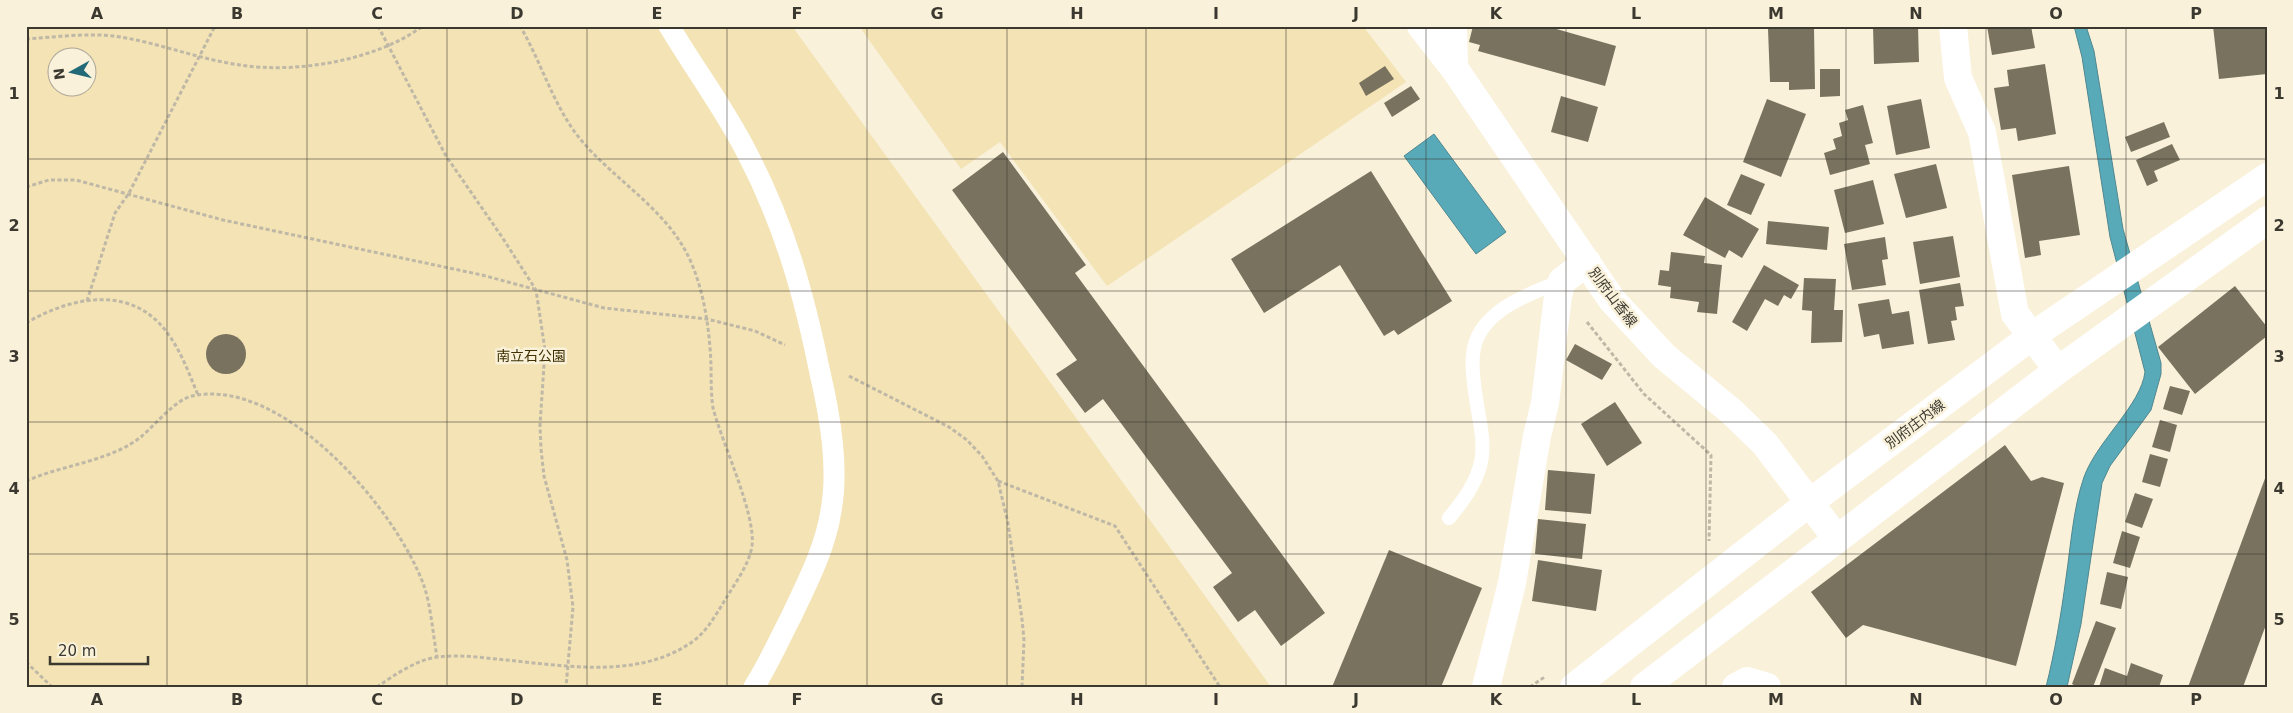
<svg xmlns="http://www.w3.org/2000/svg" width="2293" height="713" viewBox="0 0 2293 713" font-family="'DejaVu Sans','Noto Sans JP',sans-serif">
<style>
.green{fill:#f3e3b5;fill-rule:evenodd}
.water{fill:#59aab9;stroke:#508890}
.building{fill:#79725e}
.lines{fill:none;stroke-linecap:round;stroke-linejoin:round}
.path{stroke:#bfb8a6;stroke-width:3;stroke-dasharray:4 2.5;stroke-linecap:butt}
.service{stroke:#fff;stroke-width:14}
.pedestrian{stroke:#fff;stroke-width:21}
.minor{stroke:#fff;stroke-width:28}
.secondary{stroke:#fff;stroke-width:28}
.primary{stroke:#fff;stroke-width:28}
.grid{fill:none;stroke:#3b382f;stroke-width:1;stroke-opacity:0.55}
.labels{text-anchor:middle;stroke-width:5;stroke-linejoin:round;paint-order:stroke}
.street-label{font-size:14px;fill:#3b382f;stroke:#f9f1da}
.park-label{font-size:14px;fill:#3e3000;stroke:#f9f1da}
.neatline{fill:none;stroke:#3b382f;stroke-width:2}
.grid-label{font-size:16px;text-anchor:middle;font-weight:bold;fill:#3b382f}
</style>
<rect width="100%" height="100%" fill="#f9f1da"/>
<g class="green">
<path d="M26 26H792L1271 687H26ZM58 58H88V88H58Z"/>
<polygon points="859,26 1363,26 1406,82 1107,286 1000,142 961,169"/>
</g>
<g class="water">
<path d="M2074 26H2086L2094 51 2123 229 2161 363V374L2151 410 2110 466 2102 483 2081 624 2067 687H2046C2055 651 2061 615 2066 578 2071 544 2073 509 2084 477 2097 441 2141 405 2145 372L2110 237 2082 57Z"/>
<polygon points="1434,134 1506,232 1476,254 1404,156"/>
</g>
<g class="building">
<polygon points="1473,26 1546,26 1616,46 1605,86 1478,51 1480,45 1469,42"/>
<polygon points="1873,26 1918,26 1919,62 1874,64"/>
<polygon points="1987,26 2031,26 2035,48 1992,55"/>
<polygon points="2213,26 2267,26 2267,74 2219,79"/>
<polygon points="1814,27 1815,89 1789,90 1789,82 1770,82 1768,29"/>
<polygon points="2045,64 2056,134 2018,141 2016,128 2001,130 1994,88 2009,86 2007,70"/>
<polygon points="1385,66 1394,79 1366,96 1359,83"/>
<polygon points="1820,69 1840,69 1840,96 1820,97"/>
<polygon points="1411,86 1420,99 1392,117 1384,103"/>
<polygon points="1561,96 1598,107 1588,142 1551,132"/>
<polygon points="1767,99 1806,114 1781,177 1743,162"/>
<polygon points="1921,99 1930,148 1896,155 1887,106"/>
<polygon points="1863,105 1873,143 1865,145 1870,164 1830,175 1824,153 1836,149 1833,139 1842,136 1839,123 1848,120 1845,110"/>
<polygon points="2164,122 2170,137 2131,152 2125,137"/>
<polygon points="2172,144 2180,160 2154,171 2158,181 2147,186 2136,160"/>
<polygon points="1003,152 1086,265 1075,273 1325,613 1281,646 1255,610 1238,622 1213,587 1232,573 1103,399 1085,413 1056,374 1077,360 952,190"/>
<polygon points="1936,164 1947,208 1906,218 1894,174"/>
<polygon points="2069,166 2080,235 2039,241 2041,255 2025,258 2012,175"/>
<polygon points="1371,171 1452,301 1398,335 1394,330 1384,336 1340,265 1264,313 1231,259"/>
<polygon points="1741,174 1765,184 1751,215 1727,205"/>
<polygon points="1873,180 1884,224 1845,233 1834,190"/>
<polygon points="1705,197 1759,229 1742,258 1729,250 1725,258 1683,235"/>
<polygon points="1768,221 1829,227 1827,250 1766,244"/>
<polygon points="1953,236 1960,277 1920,284 1913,242"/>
<polygon points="1885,237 1888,259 1882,260 1886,285 1852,290 1844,244"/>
<polygon points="1671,252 1705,256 1704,263 1722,265 1717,314 1697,312 1699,302 1670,298 1671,287 1658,285 1660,270 1669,271"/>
<polygon points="1764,265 1799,285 1791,299 1784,295 1778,306 1765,299 1747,331 1732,322"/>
<polygon points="1804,278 1836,279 1834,310 1843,310 1842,342 1811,343 1812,311 1802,310"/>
<polygon points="1960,283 1964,306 1955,307 1957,320 1951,321 1955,340 1928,344 1919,290"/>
<polygon points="2235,286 2267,327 2267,336 2195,394 2158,347"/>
<polygon points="1889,299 1892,314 1909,311 1914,344 1882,349 1879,334 1864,337 1858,304"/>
<circle cx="226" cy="354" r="20"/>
<polygon points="1575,344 1612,364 1602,380 1566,360"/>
<polygon points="2170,386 2190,391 2182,415 2163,409"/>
<polygon points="1615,402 1642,443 1607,466 1581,424"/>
<polygon points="2160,420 2177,425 2170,452 2152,447"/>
<polygon points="2005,445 2031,481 2042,477 2064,483 2016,666 1863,625 1846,638 1811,592"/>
<polygon points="2150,454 2168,459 2160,487 2142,482"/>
<polygon points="1548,470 1595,474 1591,514 1545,510"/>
<polygon points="2267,473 2267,622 2243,687 2188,687"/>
<polygon points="2135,493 2153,499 2142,528 2125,522"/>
<polygon points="1538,519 1586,524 1582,559 1535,554"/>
<polygon points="2122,531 2140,537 2130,568 2113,563"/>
<polygon points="1389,550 1482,588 1441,687 1332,687"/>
<polygon points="1538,560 1602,570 1596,611 1532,601"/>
<polygon points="2107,572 2128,577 2121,609 2100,604"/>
<polygon points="2096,621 2116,628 2093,687 2078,687 2072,684"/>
<polygon points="2131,663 2163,675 2159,687 2099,687 2105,668 2127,676"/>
</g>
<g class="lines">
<g class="path">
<polyline points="378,26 446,156 502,237 536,290 545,350 540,425 541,449 544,476 567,560 573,607 566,687"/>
<path d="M26 39C55 37 86 33 114 36 157 42 197 59 240 65 297 74 377 60 423 26"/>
<polyline points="26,187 49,180 76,180 223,220 482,275 604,308 707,319 755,331 785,345"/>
<polyline points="87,301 115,213 129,193 215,26"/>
<polyline points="1587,322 1644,394 1711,455 1709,541"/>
<path d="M26 323C67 299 123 285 160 324 178 343 188 371 198 395"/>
<polyline points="849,376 949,427 967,440 982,456 998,481 1008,523 1022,619 1024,640 1022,687"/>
<path d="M26 481C62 465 112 461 142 436 156 424 175 400 192 396 283 376 397 510 424 586 431 606 433 635 437 657"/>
<polyline points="998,481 1115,526 1220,687"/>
<polyline points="26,662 52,687"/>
<path d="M377 687C394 675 418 659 438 657 460 654 484 658 506 660 567 666 643 680 696 639 708 629 717 613 725 600 735 583 749 565 752 546 756 514 722 443 713 408 710 388 712 369 710 348 708 321 703 292 693 267 672 212 617 183 581 140 553 106 542 63 520 26"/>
<polyline points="1530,687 1546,676"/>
</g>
<path class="service" d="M1449 518C1463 501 1476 484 1481 462 1485 444 1480 423 1477 405 1475 390 1471 371 1473 355 1476 312 1528 294 1562 281"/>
<path class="pedestrian" d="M669 26C694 68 724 108 746 151 784 223 804 294 820 373 830 416 839 467 831 511 825 549 807 583 791 617 779 640 768 665 754 687"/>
<g class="minor">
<polyline points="1453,26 1454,68"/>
<polyline points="1953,26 1958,78 1982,132 2015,314 2058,370"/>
<polyline points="1486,687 1512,583 1537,436 1545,403 1558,296 1562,281 1587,262"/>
<polyline points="1736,687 1747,681 1767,687"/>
</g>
<polyline class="secondary" points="1421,26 1454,68 1612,300 1664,356 1732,412 1765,444 1837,539"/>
<g class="primary">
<polyline points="1574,687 1809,503 2032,336 2267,177"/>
<polyline points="1644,687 2058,370 2267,220"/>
</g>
</g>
<path class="grid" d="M167 26V687M307 26V687M447 26V687M587 26V687M727 26V687M867 26V687M1007 26V687M1146 26V687M1286 26V687M1426 26V687M1566 26V687M1706 26V687M1846 26V687M1986 26V687M2126 26V687M26 159H2267M26 291H2267M26 422H2267M26 554H2267"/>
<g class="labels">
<g class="street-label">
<text transform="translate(1613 297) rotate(53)" y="5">別府山香線</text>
<text transform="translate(1915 424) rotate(-37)" y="5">別府庄内線</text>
</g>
<g class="park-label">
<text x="531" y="361">南立石公園</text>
</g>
</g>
<rect width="2293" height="713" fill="none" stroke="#f9f1da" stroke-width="55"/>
<g transform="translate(72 72) rotate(262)"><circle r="24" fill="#f9f1da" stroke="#ada796"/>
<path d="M0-4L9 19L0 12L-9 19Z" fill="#226a77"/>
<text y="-8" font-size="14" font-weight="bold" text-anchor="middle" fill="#3b382f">N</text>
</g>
<path d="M50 656v8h98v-8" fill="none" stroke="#3b382f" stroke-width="2.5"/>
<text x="58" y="656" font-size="15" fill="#3b382f" stroke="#f9f1da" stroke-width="4" paint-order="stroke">20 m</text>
<rect x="28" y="28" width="2238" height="658" class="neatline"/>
<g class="grid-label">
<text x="97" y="19">A</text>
<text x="237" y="19">B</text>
<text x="377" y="19">C</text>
<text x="517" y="19">D</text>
<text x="657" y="19">E</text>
<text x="797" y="19">F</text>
<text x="937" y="19">G</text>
<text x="1077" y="19">H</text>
<text x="1216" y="19">I</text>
<text x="1356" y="19">J</text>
<text x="1496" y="19">K</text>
<text x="1636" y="19">L</text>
<text x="1776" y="19">M</text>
<text x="1916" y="19">N</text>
<text x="2056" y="19">O</text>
<text x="2196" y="19">P</text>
<text x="14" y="99">1</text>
<text x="2279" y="99">1</text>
<text x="14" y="231">2</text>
<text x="2279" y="231">2</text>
<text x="14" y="362">3</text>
<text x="2279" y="362">3</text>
<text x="14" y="494">4</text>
<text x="2279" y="494">4</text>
<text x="14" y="625">5</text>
<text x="2279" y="625">5</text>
<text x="97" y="705">A</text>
<text x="237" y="705">B</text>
<text x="377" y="705">C</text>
<text x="517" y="705">D</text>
<text x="657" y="705">E</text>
<text x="797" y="705">F</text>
<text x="937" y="705">G</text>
<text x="1077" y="705">H</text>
<text x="1216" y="705">I</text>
<text x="1356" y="705">J</text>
<text x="1496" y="705">K</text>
<text x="1636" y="705">L</text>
<text x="1776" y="705">M</text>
<text x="1916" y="705">N</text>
<text x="2056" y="705">O</text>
<text x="2196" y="705">P</text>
</g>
</svg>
